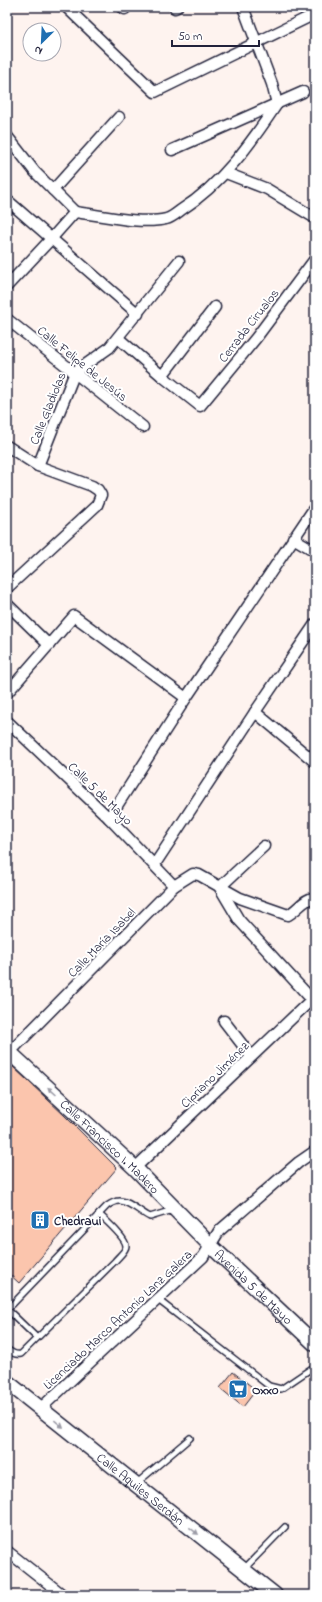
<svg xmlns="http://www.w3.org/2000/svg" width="322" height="1602" viewBox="0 0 322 1602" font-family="'Indie Flower',sans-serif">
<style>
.building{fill:#fbc5ad;stroke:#22223b}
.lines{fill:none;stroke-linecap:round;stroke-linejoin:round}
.service-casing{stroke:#22223b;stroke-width:8}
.minor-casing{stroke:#22223b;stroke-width:13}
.secondary-casing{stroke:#22223b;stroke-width:17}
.service{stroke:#fff;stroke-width:5}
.minor{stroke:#fff;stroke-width:10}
.secondary{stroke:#fff;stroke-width:14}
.oneway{fill:#9c9ca7}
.labels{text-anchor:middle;stroke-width:4;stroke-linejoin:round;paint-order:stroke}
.street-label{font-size:13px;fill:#22223b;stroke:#fff}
.poi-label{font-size:13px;font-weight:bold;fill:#22223b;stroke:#fff;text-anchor:start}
</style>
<rect width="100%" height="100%" fill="#fef3ef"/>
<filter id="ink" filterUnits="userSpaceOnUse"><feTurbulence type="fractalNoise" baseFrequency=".025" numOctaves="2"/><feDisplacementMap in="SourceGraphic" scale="8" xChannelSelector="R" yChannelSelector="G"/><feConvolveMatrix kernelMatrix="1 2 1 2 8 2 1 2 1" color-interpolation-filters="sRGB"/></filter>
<g filter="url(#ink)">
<g class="building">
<polygon points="10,1064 64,1115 117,1168 19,1283 7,1272 7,1069"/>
<polygon points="233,1372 256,1390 243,1407 220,1388"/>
</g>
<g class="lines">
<g class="service-casing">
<g id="service">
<polyline points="157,1299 269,1386 281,1389 315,1366"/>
<polyline points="7,1309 37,1338"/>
<path d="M7 1310 107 1206C110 1204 115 1201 119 1201 128 1200 141 1213 150 1217L173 1210"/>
<path d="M7 1349C12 1353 15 1355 21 1354L115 1261C118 1257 126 1251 126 1246 126 1238 105 1220 99 1214"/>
<polyline points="137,1483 190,1438"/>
<polyline points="244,1569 285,1527"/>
</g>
</g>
<g class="minor-casing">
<g id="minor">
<polyline points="66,7 155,92 315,14"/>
<polyline points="122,7 125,9"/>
<polyline points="243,7 272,84 277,104"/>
<polyline points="175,8 177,7"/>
<polyline points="7,136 35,172 75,212"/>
<polyline points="172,150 303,92"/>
<polyline points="226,173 267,189 315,218"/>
<polyline points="53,190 119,117"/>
<polyline points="7,200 138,314"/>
<path d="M75 212C100 215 141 225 166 219 171 218 177 213 181 210 222 184 251 143 277 104"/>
<polyline points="7,286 51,239 75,212"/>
<polyline points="7,319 143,427"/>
<polyline points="118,338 162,376 200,406 256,338 315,259"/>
<polyline points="162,376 215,307"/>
<polyline points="7,446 38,466 92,486 98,490 101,495 97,505 7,588"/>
<polyline points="38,466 75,372 109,348 179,261"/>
<polyline points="293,538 315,551"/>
<polyline points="7,604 49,645"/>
<polyline points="7,693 74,616 186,698"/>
<polyline points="255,712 315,762"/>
<polyline points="7,721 109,818 174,886"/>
<polyline points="109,818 186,698 315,507"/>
<polyline points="155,864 255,712 315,624"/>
<polyline points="220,887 264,846"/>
<polyline points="220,888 239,920 315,1003"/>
<polyline points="224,1021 251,1056"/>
<path d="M10 1052 174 886 193 874 199 875 240 898 288 915C299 909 302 900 315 897"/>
<polyline points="135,1168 312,999"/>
<polyline points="40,1409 203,1257 219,1231 299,1162 315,1151"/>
<polyline points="7,1551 63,1595"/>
</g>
</g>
<g class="secondary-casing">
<g id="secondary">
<path id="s1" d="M7 1050 135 1168 210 1245 315 1344"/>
<path id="s2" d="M7 1382 275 1595"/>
</g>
</g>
<use href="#service" class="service"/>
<use href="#minor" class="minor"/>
<use href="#secondary" class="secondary"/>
</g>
<defs><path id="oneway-solid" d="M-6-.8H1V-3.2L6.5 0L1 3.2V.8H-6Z"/></defs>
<g class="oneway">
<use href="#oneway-solid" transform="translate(52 1091) rotate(-138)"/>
<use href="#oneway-solid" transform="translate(59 1424) rotate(39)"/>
<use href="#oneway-solid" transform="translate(194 1531) rotate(38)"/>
</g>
</g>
<defs>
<g id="building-square" transform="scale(1)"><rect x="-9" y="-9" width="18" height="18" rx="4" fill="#1f6fb2" stroke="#fff"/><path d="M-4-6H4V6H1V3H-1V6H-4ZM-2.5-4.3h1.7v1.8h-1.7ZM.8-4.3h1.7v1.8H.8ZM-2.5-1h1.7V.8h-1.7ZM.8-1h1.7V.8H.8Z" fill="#fff"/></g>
<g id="supermarket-square" transform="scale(1)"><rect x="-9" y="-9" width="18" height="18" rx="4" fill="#1f6fb2" stroke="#fff"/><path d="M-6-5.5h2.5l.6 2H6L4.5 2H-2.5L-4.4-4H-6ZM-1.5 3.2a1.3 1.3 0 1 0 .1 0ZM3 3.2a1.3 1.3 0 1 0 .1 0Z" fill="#fff"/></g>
</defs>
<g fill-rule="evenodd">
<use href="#building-square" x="40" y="1220"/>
<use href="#supermarket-square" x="238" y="1389"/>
</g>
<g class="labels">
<g class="street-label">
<text transform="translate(248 325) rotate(-52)" y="5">Cerrada Cirualos</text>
<text transform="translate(83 363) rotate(39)" y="5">Calle Felipe de Jesús</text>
<text transform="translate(47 408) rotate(-68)" y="5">Calle Gladiolas</text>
<text transform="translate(101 793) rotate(44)" y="5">Calle 5 de Mayo</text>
<text transform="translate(101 942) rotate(-46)" y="5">Calle María Isabel</text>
<text transform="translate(214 1074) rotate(-44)" y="5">Cipriano Jiménez</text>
<text dy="5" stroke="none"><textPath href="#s1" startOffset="141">Calle Francisco I. Madero</textPath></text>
<text dy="5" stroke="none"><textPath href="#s1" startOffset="342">Avenida 5 de Mayo</textPath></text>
<text transform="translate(117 1319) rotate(-43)" y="5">Licenciado Marco Antonio Lanz Galera</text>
<text dy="5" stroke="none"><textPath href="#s2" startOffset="171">Calle Aquiles Serdán</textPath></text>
</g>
<g class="poi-label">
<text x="54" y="1225">Chedraui</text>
<text x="252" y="1394">Oxxo</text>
</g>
</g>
<rect width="322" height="1602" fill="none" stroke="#fff" stroke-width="24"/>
<rect x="12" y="12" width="298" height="1578" fill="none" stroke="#22223b" stroke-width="1.5" filter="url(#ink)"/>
<g transform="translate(42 42) rotate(204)"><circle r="19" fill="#ffffff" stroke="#a7a7b1"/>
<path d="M0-3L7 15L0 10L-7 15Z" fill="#1f6fb2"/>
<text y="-6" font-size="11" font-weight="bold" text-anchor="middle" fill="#22223b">N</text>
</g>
<path d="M172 40v6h87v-6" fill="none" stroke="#22223b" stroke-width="2"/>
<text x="178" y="40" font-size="12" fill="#22223b" stroke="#ffffff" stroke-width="3" paint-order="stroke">50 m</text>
</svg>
